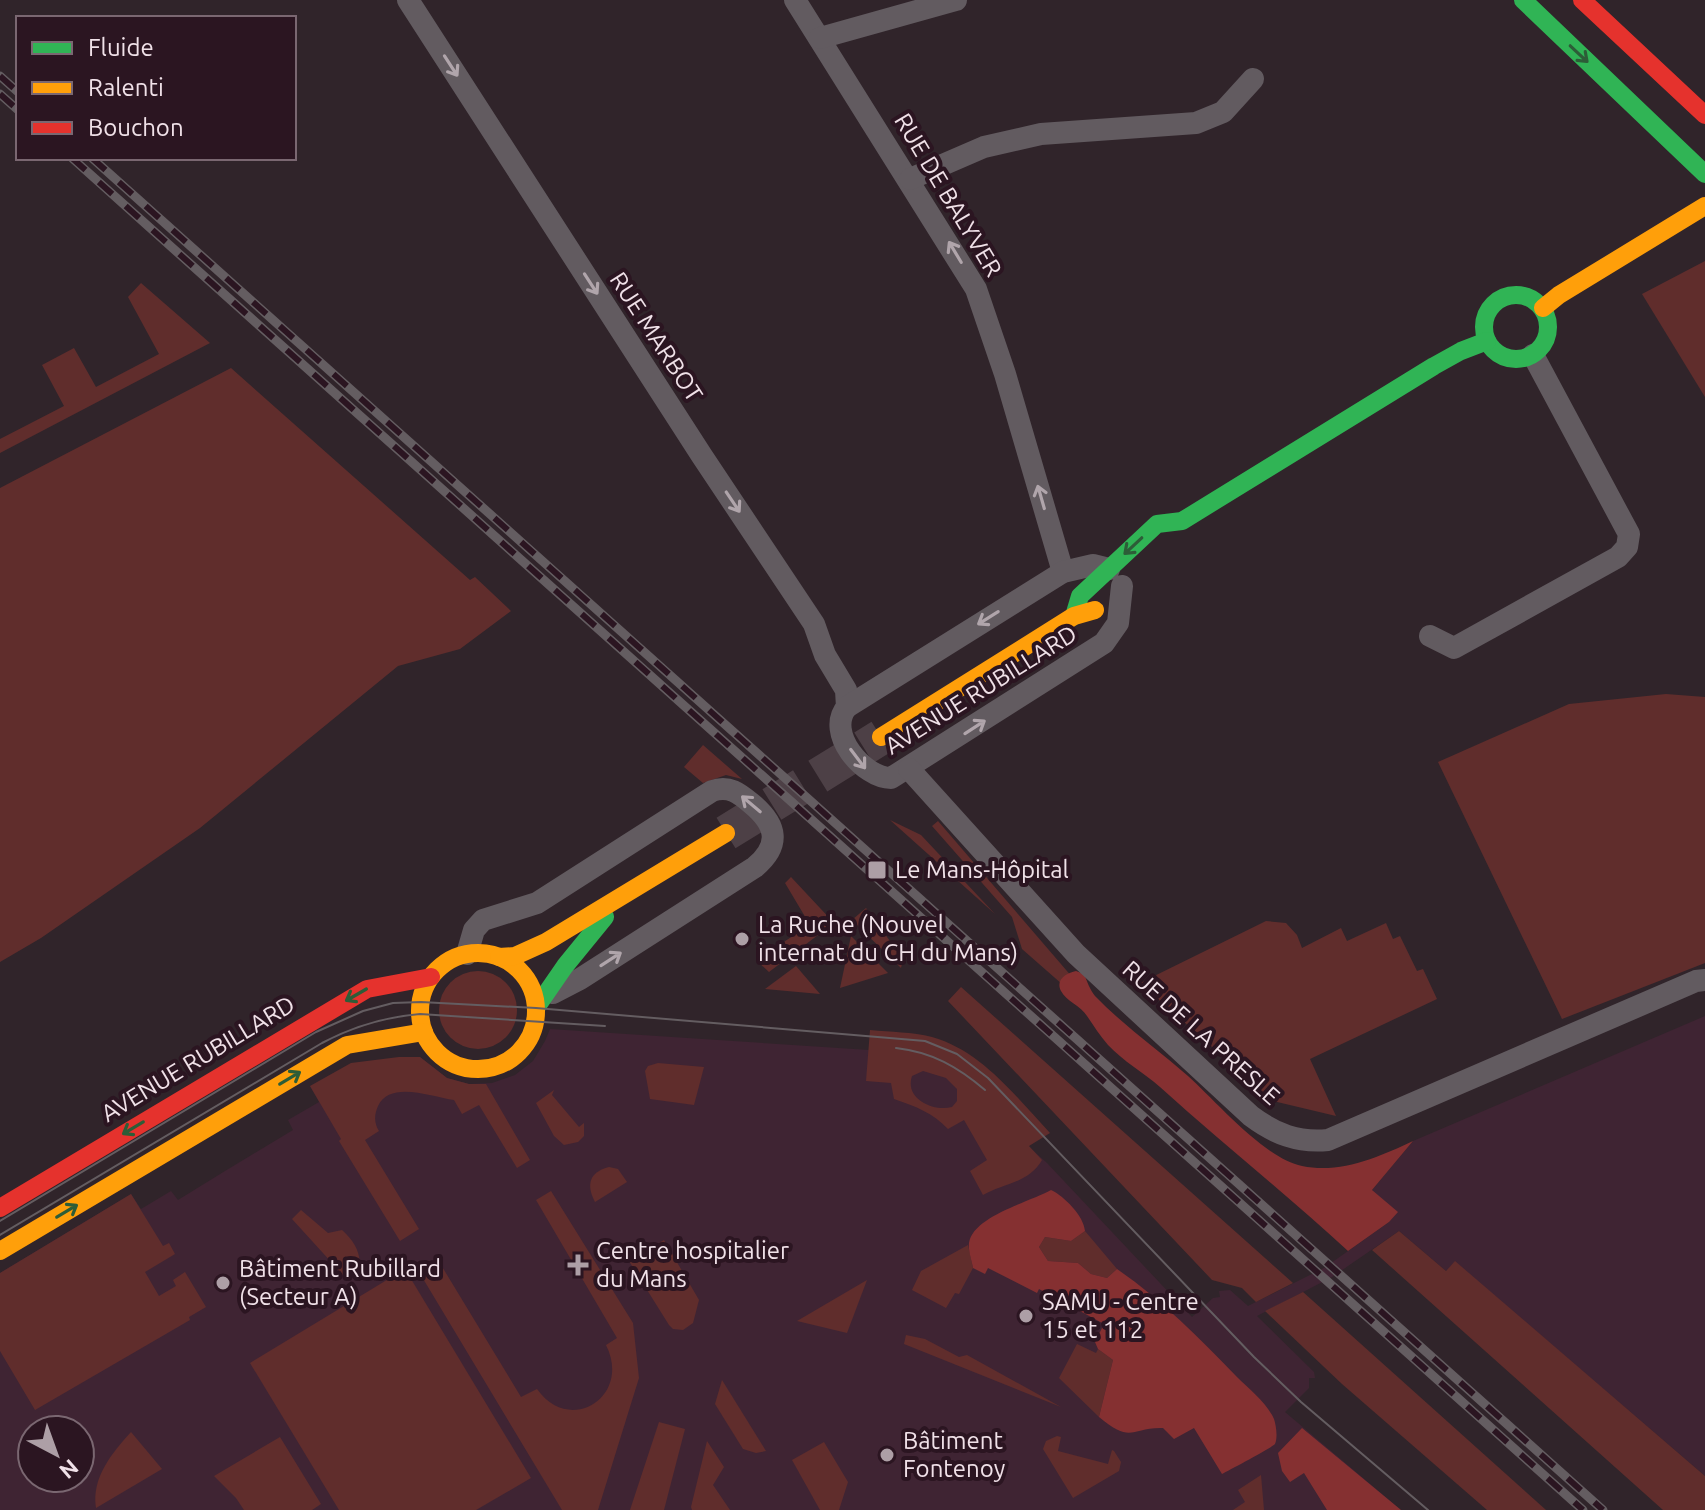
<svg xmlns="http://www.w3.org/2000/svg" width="1705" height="1510" viewBox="0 0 1705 1510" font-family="Ubuntu,sans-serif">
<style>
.built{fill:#3f2433;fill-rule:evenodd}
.green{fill:#602d2c;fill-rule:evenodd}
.forest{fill:#853031}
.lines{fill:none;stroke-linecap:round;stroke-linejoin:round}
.primary-tunnel{stroke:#4d4046;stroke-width:36;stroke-dasharray:36 18;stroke-linecap:butt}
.street{stroke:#625b60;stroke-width:22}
.fast{stroke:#30b455;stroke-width:18}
.slow{stroke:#ff9f0a;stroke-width:18}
.jam{stroke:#e5322d;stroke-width:18}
.tram{stroke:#645d61;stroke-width:2}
.rail-casing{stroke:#645d61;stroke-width:9}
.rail{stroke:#2b1521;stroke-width:6;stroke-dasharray:18;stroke-linecap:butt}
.oneway{stroke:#2d5d38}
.oneway2{stroke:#b0a5ab}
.poi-dot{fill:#ad9fa6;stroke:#2b1521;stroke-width:3}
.labels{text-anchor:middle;stroke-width:8;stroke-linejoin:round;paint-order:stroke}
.street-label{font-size:24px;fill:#f0e1e8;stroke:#2b1521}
.poi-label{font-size:24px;fill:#f0e1e8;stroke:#2b1521;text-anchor:start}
</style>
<rect width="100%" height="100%" fill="#30242a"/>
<path class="built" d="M1705 1016V1476L1455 1262 1446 1271 1399 1231 1332 1277 1257 1316 1314 1372 1315 1378H1309V1388L1285 1412 1401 1510H0V1273L131 1194 141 1209 171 1191 178 1200 225 1171 293 1130 288 1120 319 1102 310 1086 420 1057 447 1078 469 1084 492 1083 515 1075 533 1061 545 1041 550 1029 869 1050 913 1055 937 1064 1047 1163 1192 1317 1213 1298 1220 1297 1219 1291 1230 1290 1248 1306 1324 1268 1389 1222 1372 1190 1413 1141ZM32 1430H80V1478H32Z"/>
<g class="green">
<polygon points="1705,261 1705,397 1642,294"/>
<polygon points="141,283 210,343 0,453 0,439 64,406 42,365 74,348 96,387 159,354 128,297"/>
<polygon points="231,368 470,580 475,577 511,611 460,649 398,666 200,828 41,938 0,962 0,488"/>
<polygon points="1666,694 1705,697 1705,963 1562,1019 1438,762 1569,704"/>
<polygon points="703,745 742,779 726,775 703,783 684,767"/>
<polygon points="890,820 921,835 995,914"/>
<polygon points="938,821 1128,1042 1022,949 1012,917 932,826"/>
<polygon points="791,877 834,923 769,972 756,960 810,925 785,883"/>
<polygon points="866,908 903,959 901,968 852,920"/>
<polygon points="1266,921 1286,923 1297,935 1302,948 1341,928 1347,941 1386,923 1393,939 1400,936 1417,971 1423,969 1437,999 1310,1059 1336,1116 1273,1101 1140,983"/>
<polygon points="851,936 888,973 840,988"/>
<polygon points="796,966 820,994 765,989"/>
<circle cx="478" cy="1010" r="39"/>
<polygon points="961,987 1293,1283 1256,1302 1242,1288 1212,1280 948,1001"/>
<path d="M870 1030C891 1032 912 1032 932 1037 982 1051 1016 1097 1050 1133L1029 1146 1042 1160C1029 1183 1004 1183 983 1195L970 1171 987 1160 964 1120 948 1129C933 1113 915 1106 894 1099L891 1083 866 1081ZM923 1071 946 1078 957 1089V1101L952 1107C934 1112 904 1099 912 1076Z"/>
<path d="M399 1057H420L447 1078 469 1084H486L530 1160 517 1168 479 1105 462 1114 454 1100C432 1097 390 1080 378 1106 374 1115 374 1123 379 1131L365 1140 419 1229 400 1241 339 1141 341 1139 310 1086 351 1063Z"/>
<polygon points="658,1063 704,1067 694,1105 650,1099 645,1071 648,1066"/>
<polygon points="554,1090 552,1095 579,1127 584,1123 584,1136 578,1142 564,1145 554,1136 536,1103"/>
<path d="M609 1167 618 1169 627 1182 595 1202C586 1185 589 1172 609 1167Z"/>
<path d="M551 1191 633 1323 639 1378 598 1510H562L419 1272 438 1260 521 1397 537 1389C570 1436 632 1396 606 1345L617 1338 536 1200Z"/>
<polygon points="131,1194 163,1246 169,1243 175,1254 145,1272 159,1296 176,1286 173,1280 185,1272 206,1307 189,1317 190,1320 35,1410 0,1351 0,1273"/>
<path d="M301 1210 328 1233 342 1230C353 1240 359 1249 360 1264L343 1275 292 1219Z"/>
<polygon points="1085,1231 1117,1269 1107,1278 1091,1274 1078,1263 1048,1261 1039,1247 1045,1237 1071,1241"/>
<polygon points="1399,1231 1446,1271 1455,1261 1705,1476 1705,1510 1663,1510 1372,1250"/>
<polygon points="664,1240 699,1300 693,1323 683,1330 673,1329 669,1325 629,1261"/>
<polygon points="968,1245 973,1268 959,1294 955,1293 946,1308 912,1290 921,1271"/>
<polygon points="405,1269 531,1478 476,1510 339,1510 250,1363"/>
<polygon points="867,1280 847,1333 797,1321"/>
<polygon points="1303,1292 1546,1510 1487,1510 1342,1384 1265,1311"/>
<polygon points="906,1335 925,1339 959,1357 967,1355 1061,1407 904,1344"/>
<polygon points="1077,1344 1096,1353 1098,1349 1113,1360 1099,1417 1059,1378"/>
<polygon points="722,1380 766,1451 756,1453 743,1449 715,1404"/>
<polygon points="659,1422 685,1429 664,1510 630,1510"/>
<path d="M131 1432 162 1469 96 1508C91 1478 112 1453 131 1432Z"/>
<polygon points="1057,1436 1061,1437 1058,1451 1108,1464 1112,1450 1114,1451 1121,1462 1119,1471 1073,1498 1043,1449 1046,1441"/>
<polygon points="280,1437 321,1504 312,1510 244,1510 236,1498 214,1476"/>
<polygon points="707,1441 724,1467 713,1485 730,1510 692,1510 691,1507"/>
<polygon points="824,1442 848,1482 839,1510 820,1510 792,1460"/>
<polygon points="1261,1475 1264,1510 1233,1510 1245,1502 1238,1490"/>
</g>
<g class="forest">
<path d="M1076 971 1084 974C1087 981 1090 990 1095 996 1123 1025 1157 1049 1188 1076 1216 1101 1265 1159 1302 1166 1341 1174 1379 1157 1413 1141L1372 1190 1398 1212 1389 1222 1348 1251C1287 1195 1222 1143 1160 1087 1144 1073 1123 1061 1108 1045 1100 1036 1094 1026 1087 1016 1081 1006 1066 1001 1061 991 1055 979 1067 973 1076 971Z"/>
<path d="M1051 1190C1064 1196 1084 1216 1085 1231L1071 1241 1045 1237 1039 1247 1048 1261 1078 1263 1091 1274 1107 1278 1117 1269C1162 1300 1199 1338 1237 1377 1249 1389 1267 1403 1274 1419 1276 1425 1278 1437 1275 1444 1273 1447 1230 1470 1222 1474L1194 1428 1174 1439 1163 1428C1130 1427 1133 1445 1099 1417L1113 1360 1098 1349 1095 1342 1104 1324 1039 1289 1037 1293 988 1268 985 1274 973 1268C972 1261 968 1251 969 1243 973 1216 1030 1202 1051 1190Z"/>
<polygon points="1302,1428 1401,1510 1327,1510 1304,1473 1290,1482 1282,1471 1278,1453"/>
</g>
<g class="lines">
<polyline class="primary-tunnel" points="726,833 881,737"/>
<g class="street">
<polyline points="408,0 702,456 814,624 825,655 846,690 847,707"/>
<polyline points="795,0 976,289 1005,374 1063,572"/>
<polyline points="820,38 956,0"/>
<polyline points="910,179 984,147 1041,134 1196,123 1223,112 1253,79"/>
<path d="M1109 569 1093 565 1063 572 847 707C825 732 863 778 891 778L1104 643 1118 623 1122 586"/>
<polyline points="1430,636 1454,648 1618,557 1627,547 1629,534 1533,355"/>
<path d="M909 769 1076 954 1251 1116C1275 1134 1298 1143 1328 1140L1696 981 1705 980"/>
<path d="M467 954 474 930 483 920 537 903 712 791C729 785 739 793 752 804 777 825 781 845 755 867L580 979 553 993"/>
</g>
<g class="fast">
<polyline points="1523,0 1705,174"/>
<circle cx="1516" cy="327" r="32"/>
<polyline points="1074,616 1080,596 1157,524 1182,521 1434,366 1461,351 1487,341"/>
<polyline points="536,1008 565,966 605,917"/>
</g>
<g class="slow">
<polyline points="1543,308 1559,295 1705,206"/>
<polyline points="881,737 1074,616 1095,610"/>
<circle cx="478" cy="1011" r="58"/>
<polyline points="499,957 515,956 546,942 726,833"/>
<polyline points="0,1251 347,1045 424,1032"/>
</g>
<g class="jam">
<polyline points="1582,0 1705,115"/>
<polyline points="0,1208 367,989 431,977"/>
</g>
<g class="tram">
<path d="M896 1048C932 1052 958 1067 985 1090"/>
<polyline points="0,1221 316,1032 363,1011 393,1003 421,1002 536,1008 925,1041 957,1054 988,1078 1254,1357 1301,1402 1428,1510"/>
<path d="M0 1235 322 1043C354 1026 384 1017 420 1014L605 1026"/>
</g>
<g class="rail-casing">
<g id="rail">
<polyline points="0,76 18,92"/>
<polyline points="0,94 18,110"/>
<polyline points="72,158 1583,1510"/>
<polyline points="92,158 1603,1510"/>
</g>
</g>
<use href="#rail" class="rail"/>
</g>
<defs><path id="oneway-shaft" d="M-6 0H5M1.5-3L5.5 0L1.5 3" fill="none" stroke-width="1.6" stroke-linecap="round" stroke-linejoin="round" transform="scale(2)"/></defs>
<g class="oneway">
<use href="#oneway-shaft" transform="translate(1579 54) rotate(43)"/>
<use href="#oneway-shaft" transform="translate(1133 546) rotate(137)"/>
<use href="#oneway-shaft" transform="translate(356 995) rotate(150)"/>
<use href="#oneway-shaft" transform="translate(290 1078) rotate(-31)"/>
<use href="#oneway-shaft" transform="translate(133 1128) rotate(149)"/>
<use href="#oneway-shaft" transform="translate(67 1211) rotate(-31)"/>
</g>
<g class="oneway2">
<use href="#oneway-shaft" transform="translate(451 66) rotate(57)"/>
<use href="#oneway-shaft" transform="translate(955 252) rotate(-121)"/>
<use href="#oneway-shaft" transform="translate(591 284) rotate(57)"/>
<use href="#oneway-shaft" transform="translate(1041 497) rotate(-106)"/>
<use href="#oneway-shaft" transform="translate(733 502) rotate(56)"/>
<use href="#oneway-shaft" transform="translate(988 618) rotate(148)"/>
<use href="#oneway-shaft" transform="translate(975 727) rotate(-33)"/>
<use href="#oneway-shaft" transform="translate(858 759) rotate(53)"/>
<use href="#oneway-shaft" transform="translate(751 804) rotate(-140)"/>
<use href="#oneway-shaft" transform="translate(611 959) rotate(-33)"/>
</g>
<g class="poi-dot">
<rect x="867" y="860" width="20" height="20" rx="4"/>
<circle cx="742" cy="939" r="8"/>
<path d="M574 1253h8v8h8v8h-8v8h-8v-8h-8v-8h8z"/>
<circle cx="223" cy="1283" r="8"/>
<circle cx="1026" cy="1316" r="8"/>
<circle cx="887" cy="1455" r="8"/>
</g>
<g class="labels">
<g class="street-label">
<text transform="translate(948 195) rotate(59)" y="8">RUE DE BALYVER</text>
<text transform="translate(656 337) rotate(57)" y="8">RUE MARBOT</text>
<text transform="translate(981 690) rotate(-32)" y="8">AVENUE RUBILLARD</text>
<text transform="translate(1201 1033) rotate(42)" y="8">RUE DE LA PRESLE</text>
<text transform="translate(198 1059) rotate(-31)" y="8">AVENUE RUBILLARD</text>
</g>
<g class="poi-label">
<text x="895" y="878">Le Mans-Hôpital</text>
<text x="758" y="933">La Ruche (Nouvel<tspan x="758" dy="28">internat du CH du Mans)</tspan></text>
<text x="596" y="1259">Centre hospitalier<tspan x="596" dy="28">du Mans</tspan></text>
<text x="239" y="1277">Bâtiment Rubillard<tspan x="239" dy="28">(Secteur A)</tspan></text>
<text x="1042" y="1310">SAMU - Centre<tspan x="1042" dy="28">15 et 112</tspan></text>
<text x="903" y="1449">Bâtiment<tspan x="903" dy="28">Fontenoy</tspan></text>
</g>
</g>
<rect x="16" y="16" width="280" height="144" fill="#2b1521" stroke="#7a6771" stroke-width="2"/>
<rect x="32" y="42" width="40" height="12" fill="#30b455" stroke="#7a6771" stroke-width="2"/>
<text x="88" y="56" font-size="24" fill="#f0e1e8">Fluide</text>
<rect x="32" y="82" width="40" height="12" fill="#ff9f0a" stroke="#7a6771" stroke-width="2"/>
<text x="88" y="96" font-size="24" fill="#f0e1e8">Ralenti</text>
<rect x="32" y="122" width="40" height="12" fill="#e5322d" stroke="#7a6771" stroke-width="2"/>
<text x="88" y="136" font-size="24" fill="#f0e1e8">Bouchon</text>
<g transform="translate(56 1454) rotate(139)"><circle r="38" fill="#2b1521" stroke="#7a6771" stroke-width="2"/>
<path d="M0-6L14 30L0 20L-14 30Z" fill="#ad9fa6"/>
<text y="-12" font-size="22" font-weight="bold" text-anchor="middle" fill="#f0e1e8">N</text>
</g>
</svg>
